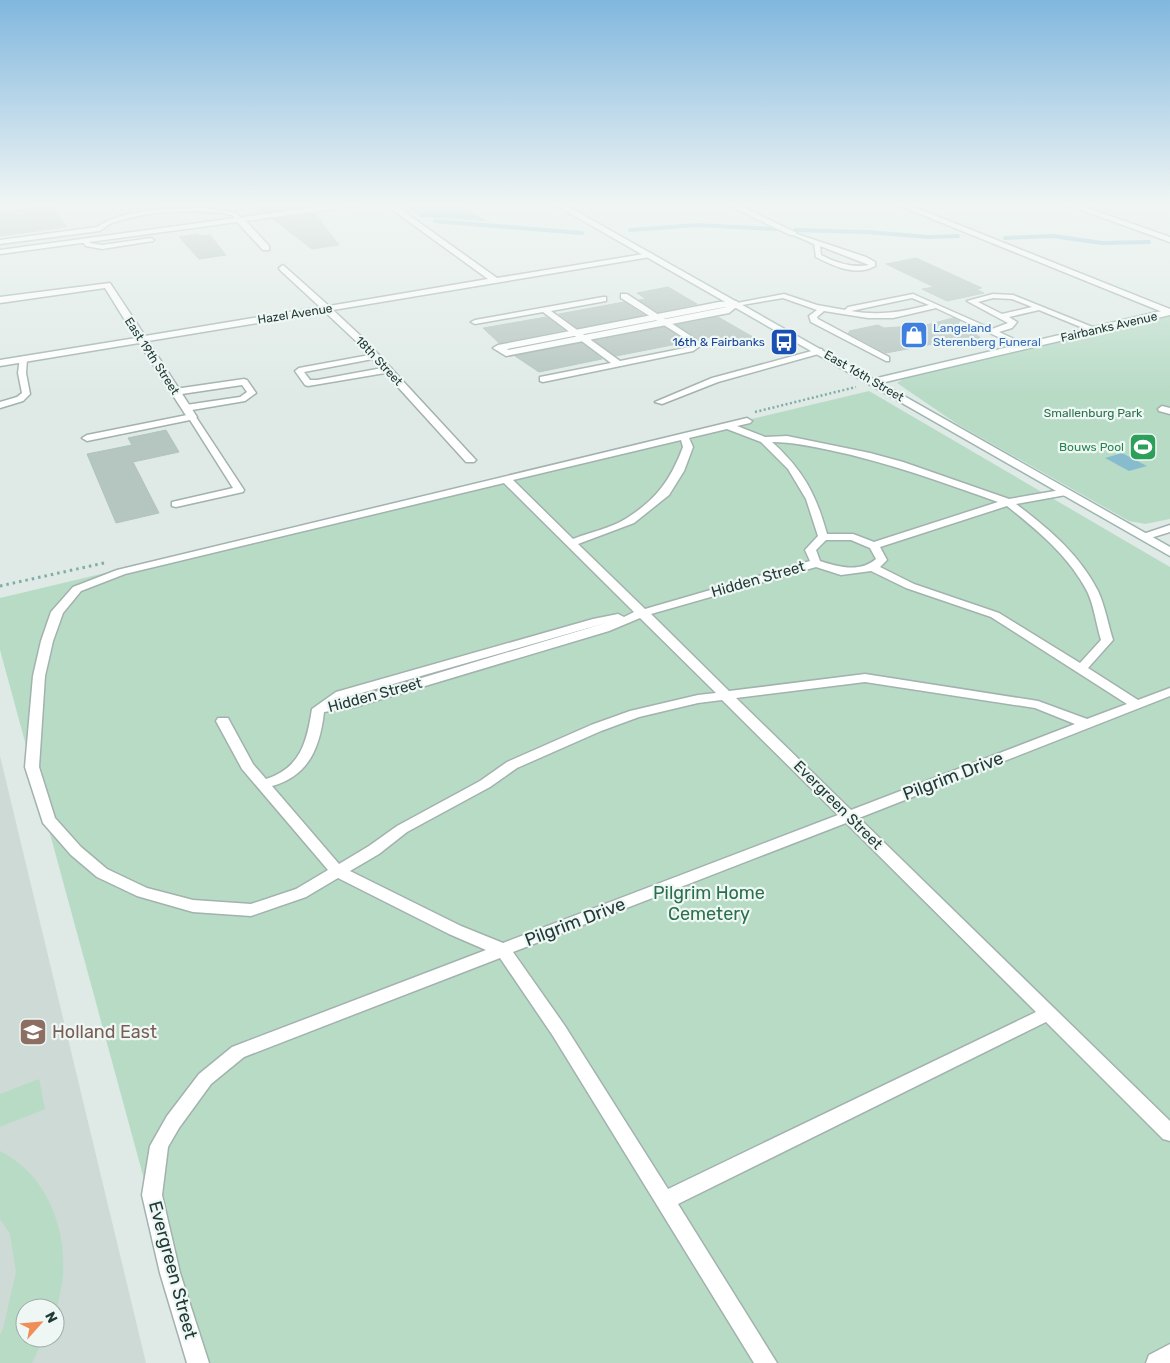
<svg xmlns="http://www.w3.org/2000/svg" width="1170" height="1363" viewBox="0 0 1170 1363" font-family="Rubik,sans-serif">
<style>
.built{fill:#cddad6;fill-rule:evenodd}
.green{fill:#b8dbc6}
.water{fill:#87bccf}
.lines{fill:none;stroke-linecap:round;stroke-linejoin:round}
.stream{stroke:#87bccf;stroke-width:4}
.building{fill:#b5c5c0;stroke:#b2c4be}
.lane-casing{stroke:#a2b2ae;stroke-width:3}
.street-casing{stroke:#a2b2ae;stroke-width:3}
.secondary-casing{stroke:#9eb6b0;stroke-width:3}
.path-far1{stroke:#80aea4;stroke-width:2.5;stroke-dasharray:2 2.5;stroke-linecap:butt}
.path{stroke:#80aea4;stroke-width:3;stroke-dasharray:2.5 4;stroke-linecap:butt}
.lane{fill:#fff;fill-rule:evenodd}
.street{fill:#fff;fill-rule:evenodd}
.secondary{fill:#fff;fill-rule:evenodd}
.labels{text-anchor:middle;stroke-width:4.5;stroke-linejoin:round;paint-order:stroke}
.far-street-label{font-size:12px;fill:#203a36;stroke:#eff7f4}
.far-shop-label{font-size:12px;fill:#366cbe;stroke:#eff7f4;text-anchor:start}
.far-transit-label{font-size:12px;fill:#164399;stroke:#eff7f4;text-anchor:end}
.far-park-label{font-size:12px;fill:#2b704e;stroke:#eff7f4}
.far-leisure-label{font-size:12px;fill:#27864d;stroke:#eff7f4;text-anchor:end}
.street-label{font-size:15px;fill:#203a36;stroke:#eff7f4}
.near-street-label{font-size:18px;fill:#203a36;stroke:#eff7f4}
.near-park-label{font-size:18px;fill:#2b704e;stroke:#eff7f4}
.near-education-label{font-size:18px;fill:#785e54;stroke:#eff7f4;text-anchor:start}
</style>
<rect width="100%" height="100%" fill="#dfeae7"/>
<path class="built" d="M0 756 146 1363H0ZM25 1308H55V1338H25Z"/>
<g class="green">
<polygon points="1170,316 1170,519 1145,524 1129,521 957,424 897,383 903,379"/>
<polygon points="869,391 1170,567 1170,1355 1157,1363 194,1363 0,650 0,598"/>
<polygon points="39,1079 45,1109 0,1127 0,1094"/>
<path d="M0 1151C45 1174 66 1224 63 1274 62 1287 58 1302 56 1315L55 1317V1308H25V1338H44L32 1363H0V1334L3 1329 16 1272 10 1234 0 1219Z"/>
</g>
<g class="water">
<polygon points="402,203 459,203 486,221 421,217"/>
<polygon points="1122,453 1147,466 1129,471 1105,458"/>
</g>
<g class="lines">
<g class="stream">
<polyline points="435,221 582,233"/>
<polyline points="630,230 697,225 775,229"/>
<polyline points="795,230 867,232 928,237 958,236"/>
<polyline points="1005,238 1053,236 1102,243 1149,242"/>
</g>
</g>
<g class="building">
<polygon points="253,203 328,203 264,212"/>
<polygon points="52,206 67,227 0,236 0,213"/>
<polygon points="318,213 316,215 339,245 312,249 273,219"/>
<polygon points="198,234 200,236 210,235 226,255 199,259 179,237"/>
<polygon points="916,258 982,288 976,289 984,293 947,301 922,289 934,287 886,264"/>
<polygon points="668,287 697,304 658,312 639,300 646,299 637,293"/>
<polygon points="624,302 644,315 577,328 559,314"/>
<polygon points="546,317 564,330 499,343 483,328"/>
<polygon points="718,317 753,337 721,344 710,337 699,339 677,325"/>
<polygon points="953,318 960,321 958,324 968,327 985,342 951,346 933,344 886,353 848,333 852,332 849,331 878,325 884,328 926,325"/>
<polygon points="664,327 687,342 616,356 595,341"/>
<polygon points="582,343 602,359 539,372 515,356"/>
<polygon points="166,430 179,452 133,462 159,513 116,523 87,454 132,445 128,438"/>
</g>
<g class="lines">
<g class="lane-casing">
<g id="lane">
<polygon points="34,203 47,203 32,206"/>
<path d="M207 208 236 213 243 220 238 221 232 215 223 213C187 210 147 211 112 223 107 225 104 229 99 231L0 244V240L97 227C124 208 175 208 207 208Z"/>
<path d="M791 232 866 257 875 262V266C857 277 833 266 816 257L814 244 791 234ZM820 246 869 265C851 268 837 263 821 255Z"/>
<polygon points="151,238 154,240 153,241 102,249 86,246 82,241 85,239 90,243 102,245"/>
<polygon points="621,294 627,294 703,344 693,351 543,382 540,381 540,377 611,363 543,312 475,324 471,322 475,320 603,297 606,297 606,301 551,311 620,361 690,347 694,344 621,298"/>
<path d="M784 294 817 305 845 310 848 307 913 294 992 329 1008 323 967 301 993 294 1013 295 1100 330 1093 332 1039 310 1009 317 1017 322 1012 328 999 332 1027 345 1028 347 1024 349 936 308 893 318H868L824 311 817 317 818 319 889 357V361H886L811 322 809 316 817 310 783 298 736 306 732 304ZM912 298 929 305C901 312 880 316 851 311ZM993 298 1012 299 1032 307 1002 314 978 302Z"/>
<polygon points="819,349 822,349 822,353 718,382 662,404 655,402 712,378"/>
<polygon points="375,354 378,354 378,358 304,372 310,380 317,380 388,367 391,368 391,372 308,386 305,385 295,371 299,368"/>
<polygon points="20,357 27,359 26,373 30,394 23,401 0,408 0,402 17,397 22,393 18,373"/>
<polygon points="244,379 247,380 256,393 245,401 186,411 182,408 186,405 240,397 247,392 242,385 175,395 171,392 175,389"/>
<polygon points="1162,406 1170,408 1170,414 1159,411 1158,409"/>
<polygon points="192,414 196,417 244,490 243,492 176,507 172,506 172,502 233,488 190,420 87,441 82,438 87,435"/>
<path d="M747 418 752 421 750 423 737 426 765 437 787 436 870 453 903 462 1009 499 1066 489 1071 492 1066 495 1016 504C1048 528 1080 555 1098 591 1105 606 1108 624 1113 640L1088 668 1138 700 1170 688V696L859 818 1170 1121V1141L1163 1139 1046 1022 678 1204 777 1363H754L553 1036 500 958 244 1057 211 1084 179 1128 168 1147 162 1195 180 1273 209 1363H187L160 1273 142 1195 150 1146 167 1116 199 1074 232 1047 486 950 449 934 338 878 306 897 251 916 193 912 137 896 97 877 71 855 43 823 25 767 33 676 41 641 51 612 73 587 117 570ZM727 429 761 442 788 469 806 499 818 536 805 550 810 561 645 609 578 544 634 523 669 495 684 471 693 447 689 438ZM681 440 683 447C671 479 657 499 627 518 612 528 590 532 573 539L513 480ZM772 442C792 442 810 446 829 450 887 462 942 482 998 502L874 542 853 534H827C816 494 803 470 772 442ZM504 483 634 612 624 617 618 614 593 619 336 692 312 709C307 741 301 768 266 779L253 764 228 718H218L216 721 242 769 328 870 296 889 251 904 193 900 147 888 107 869 81 847 55 818 39 767 45 676 53 641 63 613 81 591 125 574ZM1007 506C1037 530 1068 555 1087 591 1094 605 1096 624 1101 640L1080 663 999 613 914 584 880 567 887 560 880 547ZM826 540H851L870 548 876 559C860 573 838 567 820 561L816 550ZM816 567 841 575 871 571 906 588 991 617 1127 704 1087 719 1038 701 865 674 729 691 651 614ZM640 618 716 693 698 695 630 711 591 725 507 762 480 781 397 826 369 846 339 864 272 786C309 776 320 747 324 712L355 707 609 631ZM609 622 348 700 338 702 344 698ZM865 682 1035 708 1075 724 851 810 736 698ZM722 700 838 815 503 943 461 926 350 871 379 854 407 832 490 787 517 768 601 731 639 717 698 703ZM846 823 1036 1012 668 1189 565 1026 513 952Z"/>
<polygon points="1170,525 1170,532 1144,540 1139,537 1140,535"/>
<polygon points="1170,1344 1170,1363 1146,1363 1149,1355"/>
</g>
</g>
<g class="street-casing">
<g id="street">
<polygon points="383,203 392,203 497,278 650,253 654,255 650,257 333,310 364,339 474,458 476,460 474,462 466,462 358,343 325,312 148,341 197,417 192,420 187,417 139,343 0,366 0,360 136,338 105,288 0,303 0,297 110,283 145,336 320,307 280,270 279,268 283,265 329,306 488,279"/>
<polygon points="724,203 734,203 797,233 790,235"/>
<polygon points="893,203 904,203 1170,309 1170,315"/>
<polygon points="237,218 243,218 269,246 269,250 263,250 237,222"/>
<path d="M736 301 740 304 729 313 506 356 493 348 498 345 719 302ZM727 307 508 350 507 349 719 308Z"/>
</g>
</g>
<g class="secondary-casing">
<g id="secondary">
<polygon points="347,203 368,203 364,205 0,254 0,250"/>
<polygon points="552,203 562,203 873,379 1170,309 1170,315 881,383 1170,547 1170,556"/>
<polygon points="1062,203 1073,203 1170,237 1170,242"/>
</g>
</g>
<polyline class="path-far1" points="755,412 856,387"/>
<polyline class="path" points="0,586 104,563"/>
<use href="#lane" class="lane"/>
<use href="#street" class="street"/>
<use href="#secondary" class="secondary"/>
</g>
<linearGradient id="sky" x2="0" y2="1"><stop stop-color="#81b7de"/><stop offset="0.52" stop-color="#f1f6f4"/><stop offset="1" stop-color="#f1f6f4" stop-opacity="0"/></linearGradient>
<rect width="1170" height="394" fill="url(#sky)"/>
<defs>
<g id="shop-square" transform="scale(1.4375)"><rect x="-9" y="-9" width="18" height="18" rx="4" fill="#3f7fe0" stroke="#eff7f4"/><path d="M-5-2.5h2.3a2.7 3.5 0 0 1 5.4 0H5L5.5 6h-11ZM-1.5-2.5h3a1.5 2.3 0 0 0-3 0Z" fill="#fff"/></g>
<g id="bus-square" transform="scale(1.4375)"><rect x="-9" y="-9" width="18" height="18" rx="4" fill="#1a4fb4" stroke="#eff7f4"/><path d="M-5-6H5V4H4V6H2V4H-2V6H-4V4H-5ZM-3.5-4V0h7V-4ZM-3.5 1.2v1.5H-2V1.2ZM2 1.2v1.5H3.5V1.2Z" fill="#fff"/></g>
<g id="stadium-square" transform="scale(1.4375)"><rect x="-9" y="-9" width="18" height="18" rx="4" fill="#2e9e5b" stroke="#eff7f4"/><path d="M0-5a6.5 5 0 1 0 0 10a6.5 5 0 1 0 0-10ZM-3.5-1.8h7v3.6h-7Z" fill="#fff"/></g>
<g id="school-square" transform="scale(1.4375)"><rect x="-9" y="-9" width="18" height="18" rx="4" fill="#8d6e63" stroke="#eff7f4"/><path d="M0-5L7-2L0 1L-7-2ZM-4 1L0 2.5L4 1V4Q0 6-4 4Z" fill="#fff"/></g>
</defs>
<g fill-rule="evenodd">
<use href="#shop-square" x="914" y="335"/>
<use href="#bus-square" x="784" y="342"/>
<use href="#stadium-square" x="1143" y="447"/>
<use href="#school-square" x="33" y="1032"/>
</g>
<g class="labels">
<g class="far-street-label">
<text transform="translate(295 314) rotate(-9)" y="4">Hazel Avenue</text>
<text transform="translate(1109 327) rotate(-13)" y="4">Fairbanks Avenue</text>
<text transform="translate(152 356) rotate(57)" y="4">East 19th Street</text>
<text transform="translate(379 361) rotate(47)" y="4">18th Street</text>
<text transform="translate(864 376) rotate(30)" y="4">East 16th Street</text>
</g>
<g class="far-shop-label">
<text x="933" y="332">Langeland<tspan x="933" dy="14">Sterenberg Funeral</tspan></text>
</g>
<g class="far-transit-label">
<text x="765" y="346">16th &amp; Fairbanks</text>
</g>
<g class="far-park-label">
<text x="1093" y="417">Smallenburg Park</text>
</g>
<g class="far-leisure-label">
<text x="1124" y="451">Bouws Pool</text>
</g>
<g class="street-label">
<text transform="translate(758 579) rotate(-16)" y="5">Hidden Street</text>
<text transform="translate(375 695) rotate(-15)" y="5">Hidden Street</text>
<text transform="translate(838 805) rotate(45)" y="5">Evergreen Street</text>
</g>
<g class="near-street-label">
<text transform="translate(953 776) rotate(-21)" y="6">Pilgrim Drive</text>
<text transform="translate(575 922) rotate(-21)" y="6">Pilgrim Drive</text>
<text transform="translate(173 1270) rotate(75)" y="6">Evergreen Street</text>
</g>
<g class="near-park-label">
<text x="709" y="899">Pilgrim Home<tspan x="709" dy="21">Cemetery</tspan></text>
</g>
<g class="near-education-label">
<text x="52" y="1038">Holland East</text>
</g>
</g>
<g transform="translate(40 1323) rotate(63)"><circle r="24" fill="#eff7f4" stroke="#9caba8"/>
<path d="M0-4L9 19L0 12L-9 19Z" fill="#f08e58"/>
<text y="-8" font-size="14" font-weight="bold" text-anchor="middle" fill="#203a36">N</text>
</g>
</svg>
